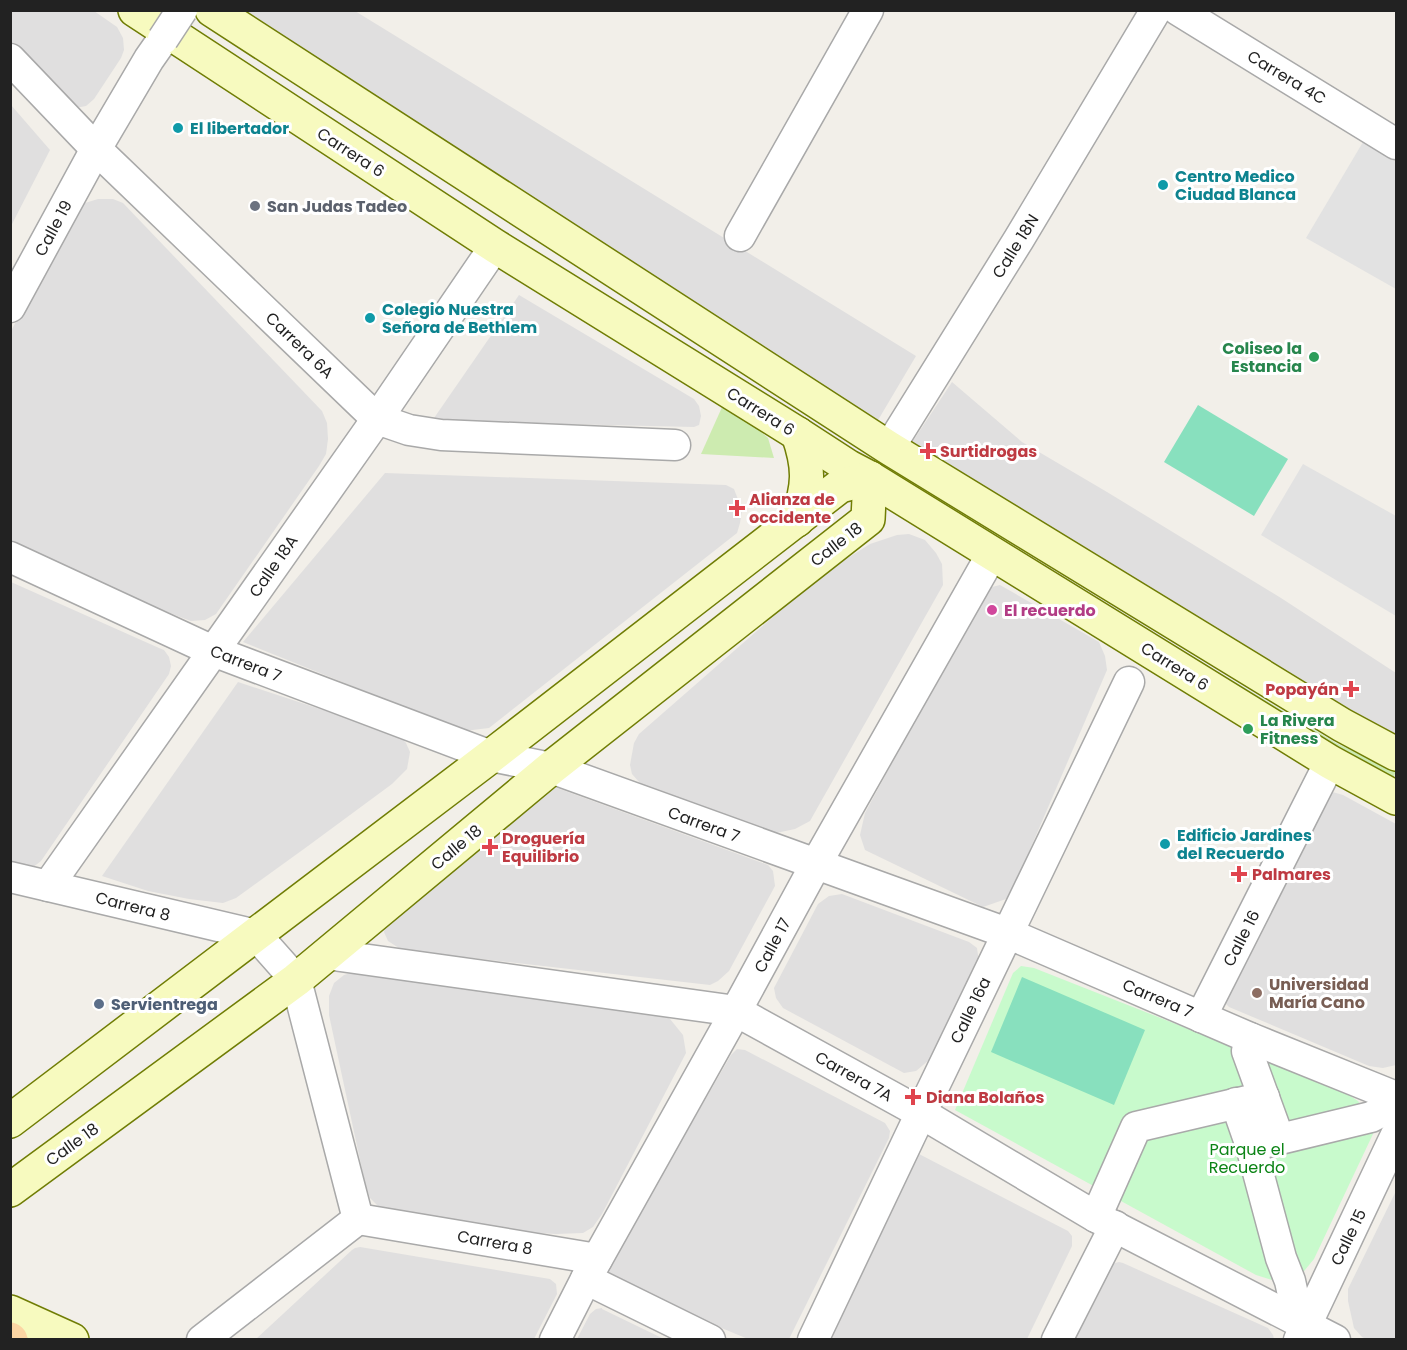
<svg xmlns="http://www.w3.org/2000/svg" width="1407" height="1350" viewBox="0 0 1407 1350" font-family="Poppins,sans-serif">
<style>
.residential{fill:#e0dfdf}
.grass{fill:#cdebb0}
.park{fill:#c8facc}
.pitch{fill:#88e0be}
.parking{fill:#e2e2e2}
.lines{fill:none;stroke-linecap:round;stroke-linejoin:round}
.street-casing{stroke:#a9a9a9;stroke-width:33}
.secondary-casing{stroke:#707d05;stroke-width:36}
.primary-casing{stroke:#a06b00;stroke-width:36}
.street{stroke:#fff;stroke-width:30}
.secondary{stroke:#f7fabf;stroke-width:33}
.primary{stroke:#fcd6a4;stroke-width:33}
.street-bridge-casing{stroke:#a9a9a9;stroke-width:33;stroke-linecap:butt}
.street-bridge{stroke:#fff;stroke-width:30}
.culture-dot{fill:#0f9aa8;stroke:#fff;stroke-width:2}
.worship-dot{fill:#6b7280;stroke:#fff;stroke-width:2}
.leisure-dot{fill:#2e9e5b;stroke:#fff;stroke-width:2}
.health-dot{fill:#e0444e;stroke:#fff;stroke-width:2}
.hotel-dot{fill:#d1479c;stroke:#fff;stroke-width:2}
.education-dot{fill:#8d6e63;stroke:#fff;stroke-width:2}
.service-dot{fill:#5c6f8a;stroke:#fff;stroke-width:2}
.labels{text-anchor:middle;stroke-width:6;stroke-linejoin:round;paint-order:stroke}
.street-label{font-size:16px;fill:#222;stroke:#fff}
.culture-label{font-size:16px;font-weight:bold;fill:#0d838f;stroke:#fff;text-anchor:start}
.worship-label{font-size:16px;font-weight:bold;fill:#5b616d;stroke:#fff;text-anchor:start}
.leisure-label{font-size:16px;font-weight:bold;fill:#27864d;stroke:#fff;text-anchor:end}
.health-label{font-size:16px;font-weight:bold;fill:#be3a42;stroke:#fff;text-anchor:start}
.hotel-label{font-size:16px;font-weight:bold;fill:#b23c85;stroke:#fff;text-anchor:start}
.education-label{font-size:16px;font-weight:bold;fill:#785e54;stroke:#fff;text-anchor:start}
.service-label{font-size:16px;font-weight:bold;fill:#4e5e75;stroke:#fff;text-anchor:start}
.park-label{font-size:16px;fill:#0c8416;stroke:#fff}
</style>
<rect width="100%" height="100%" fill="#f2efe9"/>
<g class="residential">
<polygon points="11,11 94,11 117,27 123,38 124,50 121,58 94,99 86,106 75,108 11,52"/>
<polygon points="222,11 355,11 916,356 871,432"/>
<polygon points="11,105 50,150 11,226"/>
<polygon points="98,199 113,199 123,203 322,411 327,423 328,439 326,454 319,466 216,614 205,620 191,621 180,617 11,549 11,331 76,211 85,203"/>
<polygon points="519,295 694,399 699,406 701,416 699,425 694,427 432,421"/>
<polygon points="952,382 1022,442 1107,492 1281,598 1396,673 1396,734 1393,738 909,447"/>
<polygon points="385,473 726,485 734,489 742,510 740,523 737,533 489,728 464,731 243,642"/>
<polygon points="909,534 925,540 936,553 942,564 943,585 810,821 795,829 776,833 648,790 639,782 632,774 630,765 634,743 639,734 821,575 870,544 897,535"/>
<polygon points="11,582 159,648 164,650 169,657 171,666 169,674 41,861 32,868 11,865"/>
<polygon points="1000,585 1099,642 1105,656 1107,670 1013,889 1006,899 983,907 865,850 860,835 865,813 980,599 988,588"/>
<polygon points="238,682 399,735 406,743 410,752 407,769 392,784 308,846 236,898 223,903 189,899 148,891 102,876"/>
<polygon points="557,788 768,865 773,871 775,886 729,971 718,981 710,985 402,950 388,941 384,932 386,924 541,789"/>
<polygon points="1329,791 1343,795 1396,824 1396,1065 1383,1068 1369,1066 1229,1007 1223,1001"/>
<polygon points="842,894 969,942 977,948 979,963 929,1060 916,1071 904,1073 783,1008 776,998 774,988 818,904 829,896"/>
<polygon points="357,971 661,1013 670,1019 683,1035 686,1053 602,1214 593,1227 583,1233 556,1234 522,1232 392,1214 379,1207 370,1198 365,1183 329,1015 329,996 334,983 344,975"/>
<polygon points="737,1049 745,1050 885,1123 890,1131 889,1138 789,1339 748,1339 695,1317 608,1273 610,1264 731,1055"/>
<polygon points="919,1154 1068,1231 1072,1236 1072,1246 1027,1339 829,1340 917,1155"/>
<polygon points="1396,1191 1396,1339 1366,1339 1362,1337 1354,1328 1348,1301 1348,1289"/>
<polygon points="360,1247 550,1279 556,1284 557,1294 534,1339 256,1339 352,1250 355,1248"/>
<polygon points="1119,1262 1123,1263 1268,1328 1273,1335 1274,1339 1074,1340 1108,1268 1115,1263"/>
<polygon points="602,1308 602,1309 664,1339 577,1339 590,1314 596,1309"/>
</g>
<g class="grass">
<polygon points="723,405 750,422 768,438 774,458 701,454"/>
<polygon points="1052,571 1336,743 1396,771 1393,779 1370,768 1048,575"/>
</g>
<polygon class="park" points="1021,966 1034,968 1338,1088 1358,1101 1371,1117 1373,1134 1314,1259 1300,1276 1275,1281 1256,1275 955,1110 1013,973"/>
<g class="pitch">
<polygon points="1198,405 1288,459 1254,516 1164,462"/>
<polygon points="1022,977 1145,1030 1114,1105 991,1052"/>
</g>
<g class="parking">
<polygon points="1363,142 1396,162 1396,289 1306,238"/>
<polygon points="1303,464 1396,516 1396,616 1261,535"/>
</g>
<g class="lines">
<g class="street-casing">
<g id="street">
<polyline points="1178,10 1396,144"/>
<polyline points="10,59 96,149 377,419 409,430 441,435 675,445"/>
<polyline points="740,236 868,10"/>
<polyline points="10,307 96,149 149,59 163,39"/>
<polyline points="889,448 1019,239 1156,10"/>
<polyline points="10,557 213,651 491,756 551,768 1007,933 1250,1038 1396,1097"/>
<polyline points="10,877 256,935 296,980 358,1219"/>
<polyline points="48,886 377,419 495,246"/>
<polyline points="326,954 736,1011 921,1113 1096,1217 1335,1340"/>
<polyline points="1201,1017 1330,762"/>
<polyline points="1250,1038 1247,1051 1279,1139"/>
<polyline points="1236,1103 1251,1146 1281,1258 1290,1281 1299,1322"/>
<polyline points="1251,1146 1371,1117 1396,1104"/>
<polyline points="1096,1217 1136,1127 1264,1097"/>
<polyline points="358,1219 597,1259"/>
<polyline points="586,1279 710,1340"/>
<polyline points="202,1340 358,1219"/>
<polyline points="555,1340 586,1279 736,1011 816,864 992,554"/>
<polyline points="813,1340 921,1113 1129,682"/>
<polyline points="1057,1340 1115,1226"/>
<polyline points="1299,1340 1396,1135"/>
</g>
</g>
<g class="secondary-casing">
<g id="secondary">
<polyline points="135,10 495,246 798,434 849,467 870,478 1330,762 1396,798"/>
<polyline points="212,10 889,448 1342,725 1396,754"/>
<path d="M797 520C809 486 810 468 798 434"/>
<polyline points="10,1121 491,756 840,486 870,478"/>
<polyline points="10,1190 296,980 551,768 868,519 870,478"/>
<polyline points="10,1312 72,1340"/>
</g>
</g>
<g class="primary-casing">
<polyline id="primary" points="10,1339 11,1340"/>
</g>
<use href="#street" class="street"/>
<use href="#secondary" class="secondary"/>
<use href="#primary" class="primary"/>
<g class="street-bridge-casing">
<polyline id="street-bridge" points="163,39 182,10"/>
</g>
<use href="#street-bridge" class="street-bridge"/>
</g>
<g class="culture-dot">
<circle cx="178" cy="128" r="6"/>
<circle cx="1163" cy="185" r="6"/>
<circle cx="370" cy="318" r="6"/>
<circle cx="1165" cy="844" r="6"/>
</g>
<circle class="worship-dot" cx="255" cy="206" r="6"/>
<g class="leisure-dot">
<circle cx="1314" cy="357" r="6"/>
<circle cx="1248" cy="729" r="6"/>
</g>
<g class="health-dot">
<path d="M925 442h6v6h6v6h-6v6h-6v-6h-6v-6h6z"/>
<path d="M734 499h6v6h6v6h-6v6h-6v-6h-6v-6h6z"/>
<path d="M1348 680h6v6h6v6h-6v6h-6v-6h-6v-6h6z"/>
<path d="M487 838h6v6h6v6h-6v6h-6v-6h-6v-6h6z"/>
<path d="M1236 865h6v6h6v6h-6v6h-6v-6h-6v-6h6z"/>
<path d="M910 1088h6v6h6v6h-6v6h-6v-6h-6v-6h6z"/>
</g>
<circle class="hotel-dot" cx="992" cy="610" r="6"/>
<circle class="education-dot" cx="1257" cy="993" r="6"/>
<circle class="service-dot" cx="99" cy="1004" r="6"/>
<g class="labels">
<g class="street-label">
<text transform="translate(1287 77) rotate(31)" y="6">Carrera 4C</text>
<text transform="translate(351 152) rotate(33)" y="6">Carrera 6</text>
<text transform="translate(53 228) rotate(-62)" y="6">Calle 19</text>
<text transform="translate(1015 246) rotate(-58)" y="6">Calle 18N</text>
<text transform="translate(300 345) rotate(44)" y="6">Carrera 6A</text>
<text transform="translate(761 411) rotate(32)" y="6">Carrera 6</text>
<text transform="translate(836 544) rotate(-38)" y="6">Calle 18</text>
<text transform="translate(273 566) rotate(-55)" y="6">Calle 18A</text>
<text transform="translate(246 663) rotate(21)" y="6">Carrera 7</text>
<text transform="translate(1175 666) rotate(32)" y="6">Carrera 6</text>
<text transform="translate(704 824) rotate(20)" y="6">Carrera 7</text>
<text transform="translate(456 847) rotate(-40)" y="6">Calle 18</text>
<text transform="translate(133 906) rotate(14)" y="6">Carrera 8</text>
<text transform="translate(1241 938) rotate(-63)" y="6">Calle 16</text>
<text transform="translate(772 945) rotate(-62)" y="6">Calle 17</text>
<text transform="translate(1158 998) rotate(23)" y="6">Carrera 7</text>
<text transform="translate(970 1010) rotate(-64)" y="6">Calle 16a</text>
<text transform="translate(854 1076) rotate(29)" y="6">Carrera 7A</text>
<text transform="translate(72 1144) rotate(-36)" y="6">Calle 18</text>
<text transform="translate(1348 1237) rotate(-64)" y="6">Calle 15</text>
<text transform="translate(495 1242) rotate(10)" y="6">Carrera 8</text>
</g>
<g class="culture-label">
<text x="190" y="134">El libertador</text>
<text x="1175" y="182">Centro Medico<tspan x="1175" dy="18">Ciudad Blanca</tspan></text>
<text x="382" y="315">Colegio Nuestra<tspan x="382" dy="18">Señora de Bethlem</tspan></text>
<text x="1177" y="841">Edificio Jardines<tspan x="1177" dy="18">del Recuerdo</tspan></text>
</g>
<g class="worship-label">
<text x="267" y="212">San Judas Tadeo</text>
</g>
<g class="leisure-label">
<text x="1302" y="354">Coliseo la<tspan x="1302" dy="18">Estancia</tspan></text>
<text x="1260" y="726" text-anchor="start">La Rivera<tspan x="1260" dy="18">Fitness</tspan></text>
</g>
<g class="health-label">
<text x="940" y="457">Surtidrogas</text>
<text x="749" y="505">Alianza de<tspan x="749" dy="18">occidente</tspan></text>
<text x="1339" y="695" text-anchor="end">Popayán</text>
<text x="502" y="844">Droguería<tspan x="502" dy="18">Equilibrio</tspan></text>
<text x="1252" y="880">Palmares</text>
<text x="926" y="1103">Diana Bolaños</text>
</g>
<g class="hotel-label">
<text x="1004" y="616">El recuerdo</text>
</g>
<g class="education-label">
<text x="1269" y="990">Universidad<tspan x="1269" dy="18">María Cano</tspan></text>
</g>
<g class="service-label">
<text x="111" y="1010">Servientrega</text>
</g>
<g class="park-label">
<text x="1247" y="1155">Parque el<tspan x="1247" dy="18">Recuerdo</tspan></text>
</g>
</g>
<rect width="1407" height="1350" fill="none" stroke="#222222" stroke-width="24"/>
</svg>
